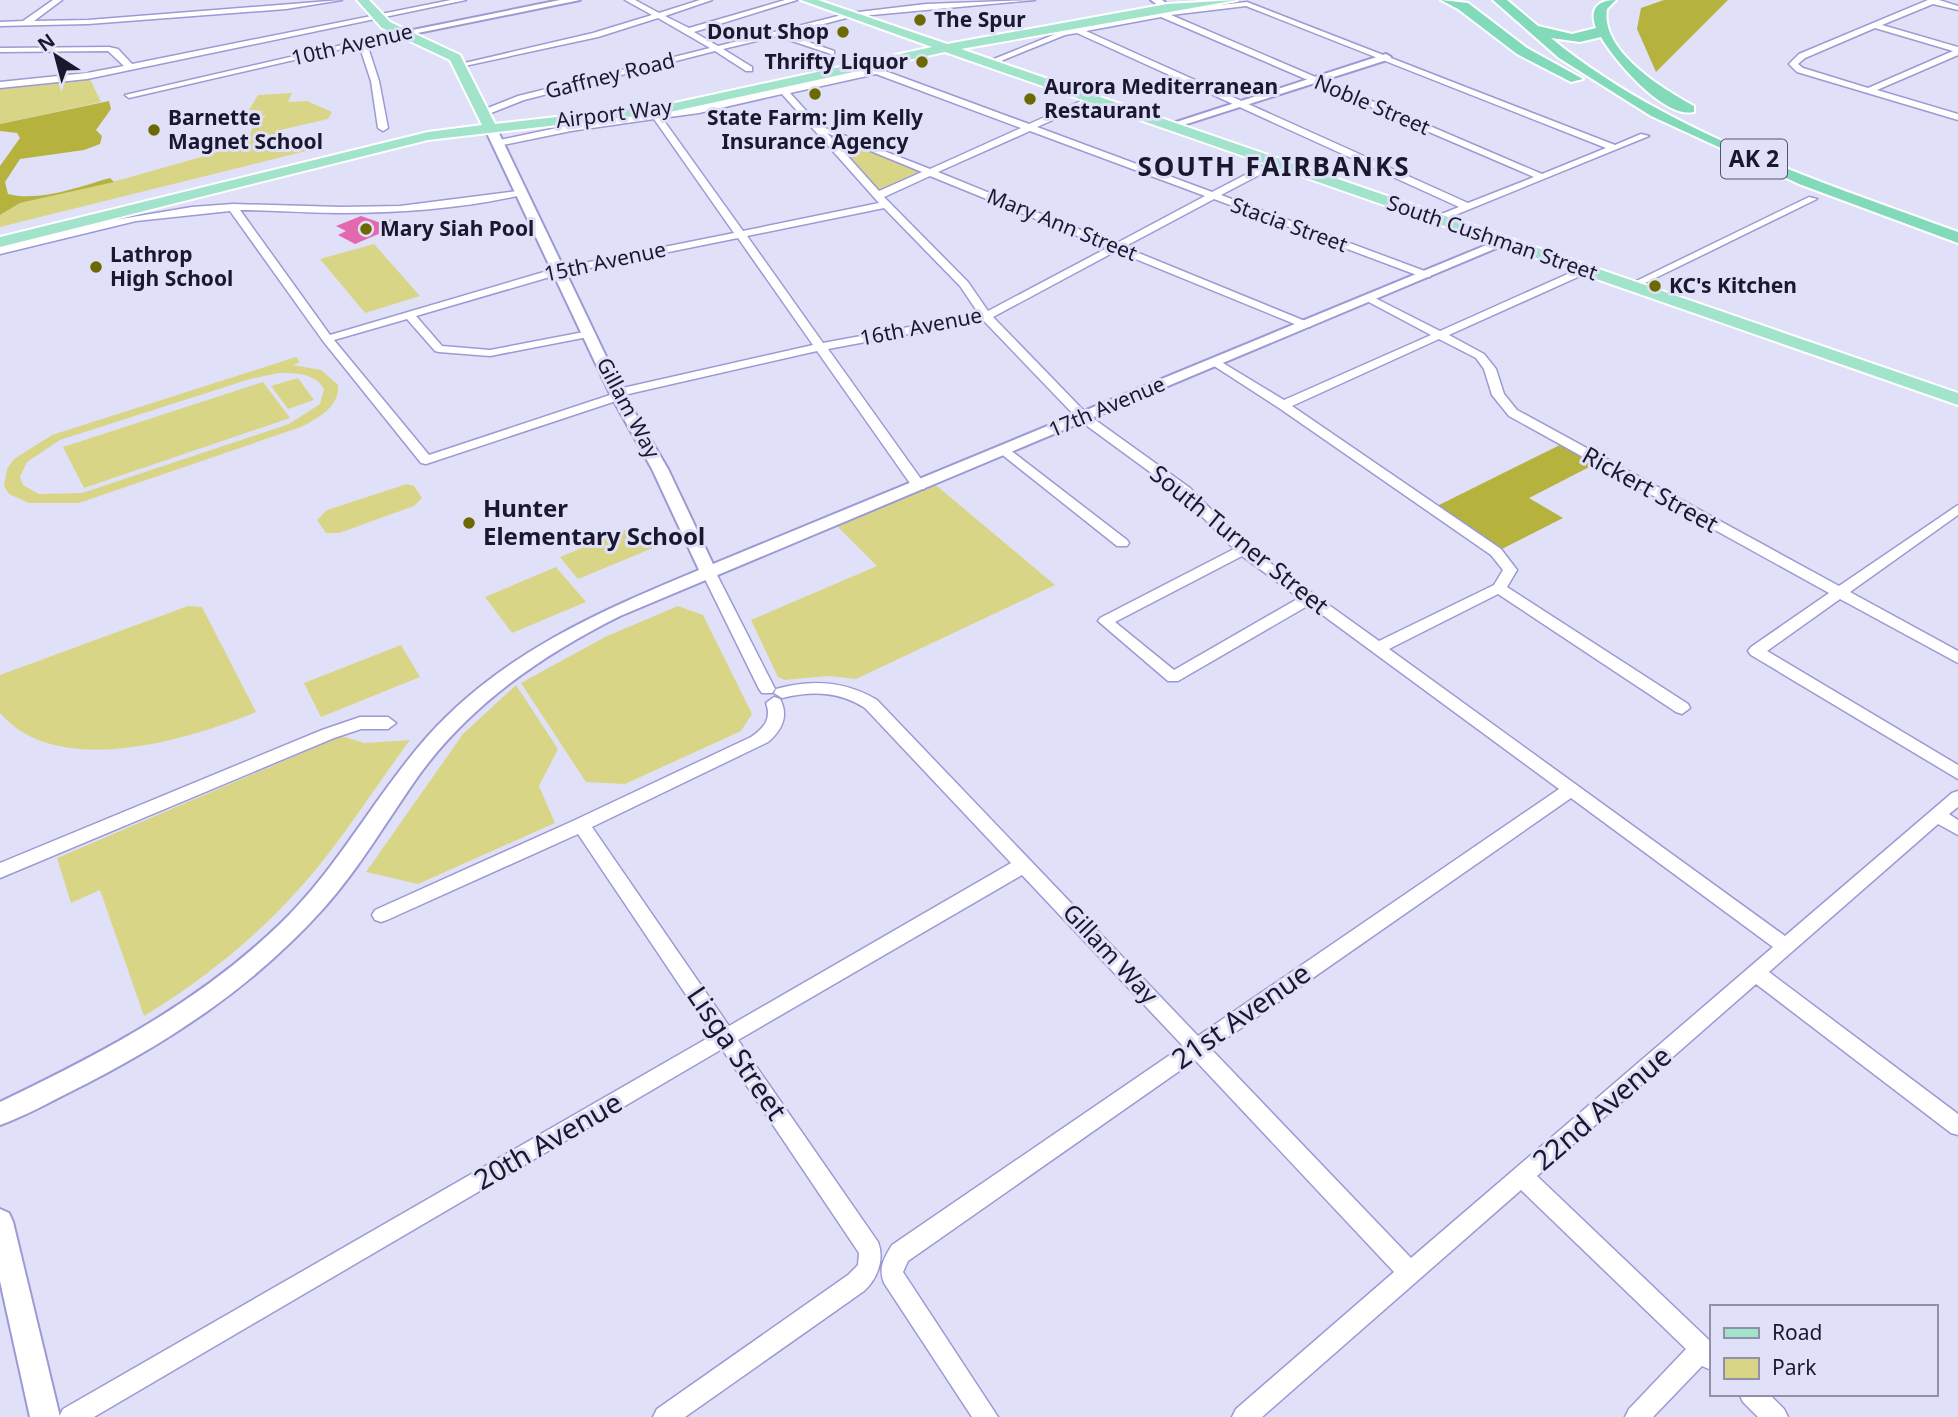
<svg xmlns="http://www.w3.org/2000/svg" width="1958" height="1417" viewBox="0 0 1958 1417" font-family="'Noto Sans',sans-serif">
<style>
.green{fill:#d8d686;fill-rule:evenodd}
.forest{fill:#b5b23e}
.water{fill:#e369ae}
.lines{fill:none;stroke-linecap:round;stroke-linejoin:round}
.minor-casing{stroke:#9d99d4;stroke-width:3}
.tertiary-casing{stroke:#9d99d4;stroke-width:4}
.primary-casing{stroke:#fff;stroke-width:4}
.trunk-casing{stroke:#fff;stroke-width:4}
.minor{fill:#fff;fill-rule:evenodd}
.tertiary{fill:#fff;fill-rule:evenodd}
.primary{fill:#a1e3cb;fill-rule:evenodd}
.trunk{fill:#82daba;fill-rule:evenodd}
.poi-dot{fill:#6c6802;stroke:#e1e0f9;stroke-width:2.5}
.labels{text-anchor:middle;stroke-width:6;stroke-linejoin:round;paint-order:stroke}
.far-poi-label{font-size:21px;font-weight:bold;fill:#1a182e;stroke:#e1e0f9;text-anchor:start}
.far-street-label{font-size:21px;fill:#1a182e;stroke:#e1e0f9}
.shield{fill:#e1e0f9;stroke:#56546b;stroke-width:2}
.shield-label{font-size:23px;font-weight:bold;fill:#1a182e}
.street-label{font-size:24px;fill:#1a182e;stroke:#e1e0f9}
.poi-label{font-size:24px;font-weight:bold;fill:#1a182e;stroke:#e1e0f9;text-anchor:start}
.far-district-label{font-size:26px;font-weight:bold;letter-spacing:2px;fill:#1a182e;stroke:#e1e0f9}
.near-street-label{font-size:28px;fill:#1a182e;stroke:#e1e0f9}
</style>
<rect width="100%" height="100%" fill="#e1e0f9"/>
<g class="green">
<polygon points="90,79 101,102 0,124 0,88"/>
<polygon points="292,93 288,102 307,101 332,112 328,119 276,131 280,136 301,135 310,150 0,227 0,215 20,203 120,180 215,153 225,143 249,136 255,122 266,116 260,115 262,111 249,110 258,95"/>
<polygon points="817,126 931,172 879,195"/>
<polygon points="374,244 420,296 365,313 320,259"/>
<path d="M296 357 300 362 293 365 321 370 338 385C340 407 318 418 301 427L79 503H29L9 494 4 486 7 469 14 459 52 435ZM279 373C295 373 315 373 324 389L320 404 289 424 82 493 39 494 23 485 20 477 27 462 60 440 250 379Z"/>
<polygon points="298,378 314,400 288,409 271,386"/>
<polygon points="263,382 290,418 84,488 63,447"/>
<polygon points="931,481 1055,585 856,679 829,676 784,680 778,677 751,620 877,566 833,522"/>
<polygon points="407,484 414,486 422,498 414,506 339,533 326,533 317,520 327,510"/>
<polygon points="627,529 670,541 578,579 560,557"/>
<polygon points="556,567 586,602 512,633 485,597"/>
<path d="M188 606 202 607 256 712C188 740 57 780 0 713V675Z"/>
<polygon points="678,606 703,615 752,714 741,731 625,784 586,782 521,683 605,637"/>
<polygon points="401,645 420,677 321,717 304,683"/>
<polygon points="516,685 558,749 539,786 555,823 418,884 366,872 463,734"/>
<path d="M342 736 364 743 410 740C381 779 355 820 325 858 275 922 213 974 144 1016L100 890 71 903 57 858Z"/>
</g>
<g class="forest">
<polygon points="1664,0 1728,0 1656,72 1637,29 1641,8"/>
<path d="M109 101 111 109 96 130 102 136 100 144 84 150 20 159 5 182 8 194C40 202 78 187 110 178L114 182 20 203 0 215V166L20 138 17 133 0 131V124Z"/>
<polygon points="1564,443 1599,462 1529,498 1563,518 1496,552 1433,508"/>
</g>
<polygon class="water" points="361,216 381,223 391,219 402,224 355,244 338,235 346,231 336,226"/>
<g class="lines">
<g class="minor-casing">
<g id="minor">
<polygon points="53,0 62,0 34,21 88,20 342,0 286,9 88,24 0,26 0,22 23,21"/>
<polygon points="451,0 466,0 87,79 0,88 0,82 87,73 124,66 108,51 0,52 0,48 109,47 118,49 132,64"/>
<polygon points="625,0 635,0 659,13 700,0 712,0 665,16 689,28 785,0 797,0 694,32 718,46 850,13 926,4 1035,0 850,17 786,34 834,51 834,55 777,36 723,49 752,67 752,71 746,71 715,51 524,100 486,115 480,115 480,111 518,96 710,48 658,18 598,37 460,67 456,65 593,33 652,15"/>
<path d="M1928 0H1939L1958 6V10L1933 4 1882 25 1958 47V55L1877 90 1958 114V120L1797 72 1789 64 1799 54ZM1875 28 1953 51 1868 88 1803 68 1798 64 1805 58Z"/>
<path d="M1247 2 1615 145 1641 134 1649 136 1438 222 1434 221V217L1459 207 1077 33 1065 35 991 65 984 63 1063 31 1182 9ZM1246 6 1606 148 1542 174 1171 15ZM1161 17 1534 177 1468 203 1086 31Z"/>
<polygon points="403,31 406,35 367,44 379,81 388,128 383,131 378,128 371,81 359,45 129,98 125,95"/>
<path d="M877 68 1029 124 1090 97H1096V101L1037 127 1212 192 1272 161H1278V165L1221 195 1430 273V277H1422L1214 199 1124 247 1310 323V327H1302L1116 251 993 317 1087 414 1190 488 1248 547 1379 641 1494 585 1503 570 1491 555 1279 408 1208 362 1210 360H1218L1284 400 1431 335 1365 300V296L1369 295 1440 331 1581 268H1589V272L1449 335 1484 354 1496 369 1504 394 1517 410 1839 586 1958 505V515L1850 592 1958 651V663L1840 599 1767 651 1958 765V779L1751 655 1748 651 1751 647 1829 593 1509 416 1492 395 1484 369 1476 358 1439 339 1292 406 1501 549 1517 570 1507 587 1688 704 1690 708 1682 714 1676 712 1498 594 1389 649 1785 936 1952 793 1958 791V807L1949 814 1958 820V835L1938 824 1769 972 1958 1114V1135L1951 1133 1756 984 1537 1176 1710 1341 1711 1370 1702 1366 1653 1417H1625L1629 1409 1686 1349 1521 1190 1262 1417H1232L1236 1409 1394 1272 1195 1060 908 1261 903 1272 998 1417H972L884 1283C878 1268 884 1258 892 1245L1183 1046 1022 875 738 1040 878 1242C885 1260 877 1279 864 1291L685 1417H653L657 1409 848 1275 858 1265 859 1253 722 1049 94 1417H59L63 1409 713 1035 578 834 387 920 381 922 375 920 372 915 375 910 575 820 751 737C764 728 772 719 766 703L774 697 780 699C789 716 782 730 768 742L592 827 729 1026 1011 863 865 708C838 691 812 691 782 698L774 693 776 689C812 679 845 681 877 700L1198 1036 1559 789 1309 605 1178 681H1168L1098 621 1100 618 1234 549 1180 494 1079 420 983 320 828 349 926 486 924 489H914L817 351 624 395 622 399 426 464 421 463 323 341 230 211 136 221 0 254V248L109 221 192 207 233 204 342 207 400 206 526 190V194C467 208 404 213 343 213 309 213 275 210 240 210L330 335 554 269 734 233 654 119 571 131 498 146 495 145V141L571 125 699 107ZM876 74 1021 128 930 169 820 126 790 93ZM782 94 879 203 743 231 662 118 699 113ZM1030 131 1205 196 1115 244 938 172ZM827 133 922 172 879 191ZM930 176 1107 248 988 311 968 282 884 197ZM884 208 960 286 979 314 823 343 747 236ZM738 238 813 345 614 390 613 394 429 455 334 340 407 319 435 351 439 352 490 356 593 336 595 334 589 331 490 350 442 346 416 316 560 274ZM1242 556 1299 598 1174 670 1115 622ZM1571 798 1773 947 1411 1258 1211 1049Z"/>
<polygon points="1809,197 1817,199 1635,288 1626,286"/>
<polygon points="1005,446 1127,540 1129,543 1127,546 1117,546 1000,453 999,450"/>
<polygon points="709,568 716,573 775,689 772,693 762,693 759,689 702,573"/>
<polygon points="360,717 388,717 396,723 388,729 361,729 334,738 0,878 0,863 322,730"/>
<polygon points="1739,1394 1769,1394 1784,1409 1788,1417 1758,1417 1743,1402"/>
</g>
</g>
<g class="tertiary-casing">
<g id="tertiary">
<polygon points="560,0 580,0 403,36 398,33"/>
<polygon points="1151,0 1162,0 1172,8 1164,10"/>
<polygon points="1386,54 1391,57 1390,59 1174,128 1164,126"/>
<path d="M490 124 496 127 625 396 668 469 713 564 1501 239 1511 242 620 616C542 655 471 704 419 775 387 820 360 868 323 909 252 988 166 1044 72 1091 48 1103 25 1116 0 1125V1102C102 1053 198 1003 280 924 339 867 374 797 427 737 501 654 598 612 699 570L652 469 611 396 484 127Z"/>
<polygon points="0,1209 9,1213 13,1222 60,1417 30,1417 0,1281"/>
</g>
</g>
<g class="primary-casing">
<polygon id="primary" points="357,0 369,0 390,22 460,55 495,124 670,104 932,47 801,0 818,0 947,44 1167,4 1237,0 961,49 1958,393 1958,405 945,52 670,112 428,140 0,247 0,237 428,132 482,125 450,60 382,28"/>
</g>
<g class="trunk-casing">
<g id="trunk">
<polygon points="1441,0 1468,3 1527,48 1583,79 1571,82 1517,54 1458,9"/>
<path d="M1493 0H1507L1538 26 1572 34 1596 28C1589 9 1597 0 1616 0L1607 9C1600 51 1663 89 1694 106V112C1664 119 1614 60 1601 37L1580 42 1551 38C1667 133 1819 181 1958 232V243L1799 184 1651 116 1559 58Z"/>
</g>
</g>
<use href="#minor" class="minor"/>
<use href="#tertiary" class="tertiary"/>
<use href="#primary" class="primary"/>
<use href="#trunk" class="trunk"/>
</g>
<g class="poi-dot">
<circle cx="920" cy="20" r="7"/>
<circle cx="843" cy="32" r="7"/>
<circle cx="922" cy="62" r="7"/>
<circle cx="815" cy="94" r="7"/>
<circle cx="1030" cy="99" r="7"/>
<circle cx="154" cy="130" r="7"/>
<circle cx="366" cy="229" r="7"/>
<circle cx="96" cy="267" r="7"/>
<circle cx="1655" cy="286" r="7"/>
<circle cx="469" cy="523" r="7"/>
</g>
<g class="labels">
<g class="far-poi-label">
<text x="934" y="27">The Spur</text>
<text x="829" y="39" text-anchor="end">Donut Shop</text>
<text x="908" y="69" text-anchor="end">Thrifty Liquor</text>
<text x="1044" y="94">Aurora Mediterranean<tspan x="1044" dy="24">Restaurant</tspan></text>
<text x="168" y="125">Barnette<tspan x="168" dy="24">Magnet School</tspan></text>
<text x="815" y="125" text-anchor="middle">State Farm: Jim Kelly<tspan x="815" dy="24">Insurance Agency</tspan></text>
<text x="380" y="236">Mary Siah Pool</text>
<text x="110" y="262">Lathrop<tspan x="110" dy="24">High School</tspan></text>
<text x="1669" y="293">KC's Kitchen</text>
</g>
<g class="far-street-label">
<text transform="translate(352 45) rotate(-13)" y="7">10th Avenue</text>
<text transform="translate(610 76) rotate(-14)" y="7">Gaffney Road</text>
<text transform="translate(1372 105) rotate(23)" y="7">Noble Street</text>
<text transform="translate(614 114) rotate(-7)" y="7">Airport Way</text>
<text transform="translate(1062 225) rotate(22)" y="7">Mary Ann Street</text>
<text transform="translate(1289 225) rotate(20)" y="7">Stacia Street</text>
<text transform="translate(1492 238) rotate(19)" y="7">South Cushman Street</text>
<text transform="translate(605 262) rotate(-12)" y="7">15th Avenue</text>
<text transform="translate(921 327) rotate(-11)" y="7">16th Avenue</text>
<text transform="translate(1107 407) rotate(-23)" y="7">17th Avenue</text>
<text transform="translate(628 408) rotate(62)" y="7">Gillam Way</text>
</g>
<rect class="shield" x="1721" y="139.5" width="66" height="39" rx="5"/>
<g class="shield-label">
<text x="1754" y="167">AK 2</text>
</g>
<g class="street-label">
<text transform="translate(1650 490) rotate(29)" y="8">Rickert Street</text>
<text transform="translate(1239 540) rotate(39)" y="8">South Turner Street</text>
<text transform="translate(1110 954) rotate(47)" y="8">Gillam Way</text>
</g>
<g class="poi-label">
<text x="483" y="517">Hunter<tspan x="483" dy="28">Elementary School</tspan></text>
</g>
<g class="far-district-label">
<text x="1274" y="176">SOUTH FAIRBANKS</text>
</g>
<g class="near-street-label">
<text transform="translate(1241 1016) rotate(-35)" y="10">21st Avenue</text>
<text transform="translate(737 1053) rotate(56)" y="10">Lisga Street</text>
<text transform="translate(1602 1108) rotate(-41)" y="10">22nd Avenue</text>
<text transform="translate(548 1141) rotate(-30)" y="10">20th Avenue</text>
</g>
</g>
<rect x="1710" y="1305" width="228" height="91" fill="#e1e0f9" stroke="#9190a8" stroke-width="2"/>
<rect x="1724" y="1328" width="35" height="10" fill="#a1e3cb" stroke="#9190a8" stroke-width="2"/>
<text x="1772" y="1340" font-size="21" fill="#1a182e">Road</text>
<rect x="1724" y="1358" width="35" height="21" fill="#d8d686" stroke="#9190a8" stroke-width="2"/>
<text x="1772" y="1375" font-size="21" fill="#1a182e">Park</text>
<g transform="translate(56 56) rotate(324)" stroke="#e1e0f9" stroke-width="5" paint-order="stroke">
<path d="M0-5L12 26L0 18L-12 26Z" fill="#1a182e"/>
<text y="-10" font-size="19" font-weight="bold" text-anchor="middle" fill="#1a182e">N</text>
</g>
</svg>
